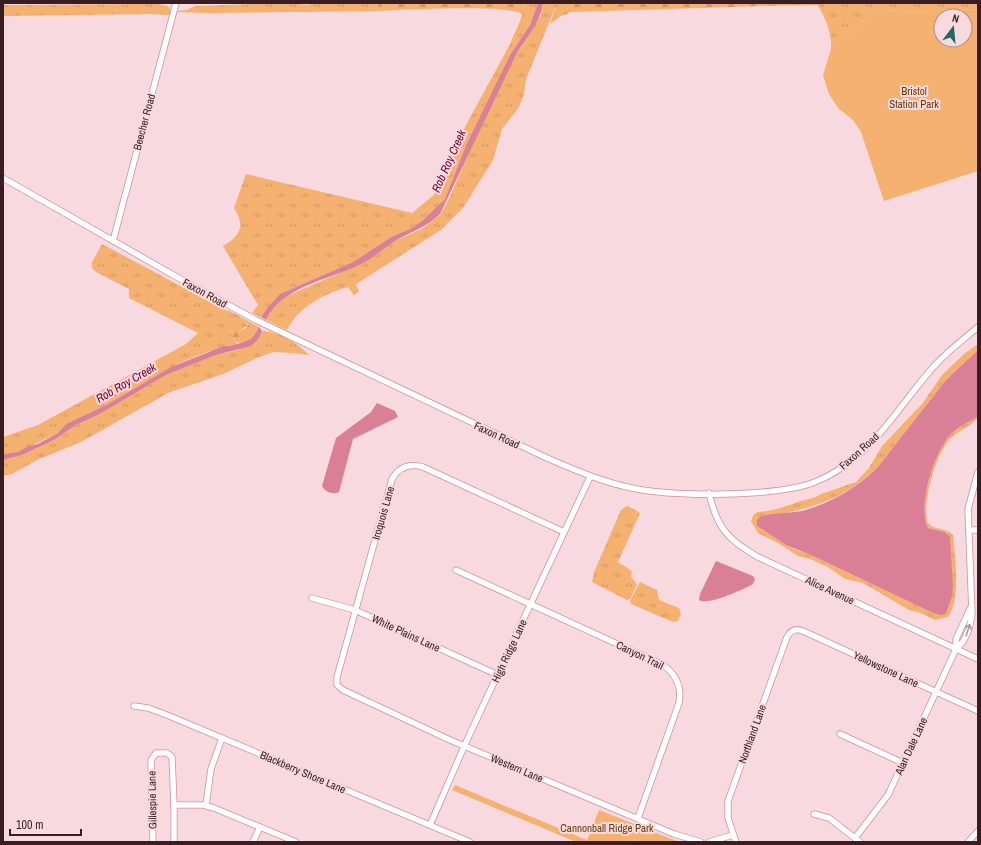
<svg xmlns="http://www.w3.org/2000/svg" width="981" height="845" viewBox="0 0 981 845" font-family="'Archivo Narrow',sans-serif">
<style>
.grass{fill:url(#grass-tufts)}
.forest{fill:url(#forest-firs)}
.park{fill:#f5b170;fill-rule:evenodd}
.water{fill:#da8096}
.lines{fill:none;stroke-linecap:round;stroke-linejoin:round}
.minor-casing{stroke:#d18e9d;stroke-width:7}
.minor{stroke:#fff;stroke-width:5.5}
.oneway{stroke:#a59a9c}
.labels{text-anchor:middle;stroke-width:4;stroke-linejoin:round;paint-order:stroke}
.park-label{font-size:11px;fill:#663b04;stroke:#f7d9df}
.street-label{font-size:11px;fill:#381e24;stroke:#f7d9df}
.water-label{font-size:12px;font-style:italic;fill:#750234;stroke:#f7d9df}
</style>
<defs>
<pattern id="grass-tufts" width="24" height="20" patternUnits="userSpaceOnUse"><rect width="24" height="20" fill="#f5b170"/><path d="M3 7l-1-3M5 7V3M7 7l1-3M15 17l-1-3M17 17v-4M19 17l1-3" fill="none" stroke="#d39861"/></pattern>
<pattern id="forest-firs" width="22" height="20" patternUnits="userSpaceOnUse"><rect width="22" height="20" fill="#f5b170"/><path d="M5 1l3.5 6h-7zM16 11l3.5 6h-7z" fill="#d39861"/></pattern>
</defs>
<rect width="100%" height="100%" fill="#f7d9df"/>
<g class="grass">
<polygon points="289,3 308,5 311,3 378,3 379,11 203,13 178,12 177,11 187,10 195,6"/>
<path d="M525 3H538L530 25 510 55 467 143 445 199 422 221 410 229 393 236 353 262 280 294 268 307 261 317 252 313 258 305 223 246C240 236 246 226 234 208L246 174 412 213 434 195 466 125 509 46 520 21Z"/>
<path d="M543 3H557L526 79 524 94 519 107 502 129 493 160 463 208 441 230 356 284 359 292 354 295 348 287C324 294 299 306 287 330L293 333 266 320 274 306 285 297 365 262 395 241 423 228 440 215 449 199 485 116 515 57 541 15Z"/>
<path d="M762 3H978V9L939 10 921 12 885 10 870 15 831 49C832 32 826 20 818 5L766 6Z"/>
<polygon points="157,4 168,6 170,9 170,15 151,14 3,16 3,5"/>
<polygon points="102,244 242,319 248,325 238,332 230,331 237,344 207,352 179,363 108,404 66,424 58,433 18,452 3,454 3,437 38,425 186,344 198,333 129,298 129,289 96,272 92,268 92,262"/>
<path d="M262 331C276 330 301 345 309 355L294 353 273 352 257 358 223 374 168 393 81 442 37 460 12 474 3 476V460L22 455 54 440 76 425 98 415 166 375 216 355 238 350 259 338Z"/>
<path d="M978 344V350L946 380 877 468C845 499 808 511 764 516L761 529 792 548 811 555 933 613 946 614C957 583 949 567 950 537L945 532 928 528C917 506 934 453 950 435 957 427 969 422 978 417 973 426 956 431 949 440 936 455 921 504 928 523 935 531 946 527 953 535 955 555 961 600 948 617L935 620 921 613 909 610 863 583 845 579 828 567 810 559 798 556 778 543 758 533 751 521 754 514 758 512C774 511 783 507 798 502 806 499 814 499 821 494L856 482 869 468 882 446 922 404 942 375 964 354Z"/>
<polygon points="627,506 634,509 640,513 618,562 632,571 631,577 637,584 630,599 627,600 592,582 594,572 621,510"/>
<polygon points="640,582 657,590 659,600 679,608 681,614 678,621 673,622 631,604 630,601"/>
</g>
<g class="forest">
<path d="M378 3H525L522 14C508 4 402 10 379 11Z"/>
<polygon points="557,3 762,3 766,6 571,12 561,16 550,24"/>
<path d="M228 310 259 327C254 337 248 345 236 342L230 331C238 332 244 331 249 324L227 311Z"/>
</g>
<g class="park">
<path d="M978 9V171L884 201 861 132 853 120 838 108 829 94 823 75 831 49 870 15 885 10 921 12 939 10ZM941 16H965V40H941Z"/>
<polygon points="455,785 587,840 599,810 679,842 576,842 452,790"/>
</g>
<g class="water">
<path d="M538 3H543C540 25 525 38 515 57L440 214C427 227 410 232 395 241 385 248 375 256 365 262 334 279 282 285 266 320L261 317 268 307 280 294 353 262 393 236 410 229 422 221 445 199 467 143 510 55 530 25Z"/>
<path d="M259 327 262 331 259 338 251 346 216 355 166 375 98 415 76 425 54 440 22 455 3 460V454L18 452 29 446 38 444 58 433 66 424 108 404 171 367 224 346C229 347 232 345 237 344 249 340 252 341 259 327Z"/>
<path d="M978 350V417C969 422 957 427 950 435 934 453 917 506 928 528L945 532 950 537 953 586 952 596 946 614 941 615 933 613 811 555 786 545 757 526V520L760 517C774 512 791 514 806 510 832 502 858 487 877 468L946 380Z"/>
<path d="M377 403 395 411 398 417 353 439 339 492C333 495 325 492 322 486L336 438 371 412Z"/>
<path d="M716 561 753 576 755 579 753 584C744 589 708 606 699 600L700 594Z"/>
</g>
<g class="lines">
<g class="minor-casing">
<g id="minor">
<path d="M3 178 182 280 256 320 547 458C575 470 602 482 632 488 674 497 776 497 815 482 830 476 844 467 856 457 888 430 909 393 937 363 949 350 964 339 978 327"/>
<polyline points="113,241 176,3"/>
<path d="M709 493C717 528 728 540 758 557L978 659"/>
<polyline points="969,530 978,530"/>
<path d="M564 532 423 467C409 463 399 467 392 479L337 677V685L343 690 450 740 674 834 701 842"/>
<path d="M456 570 663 665C677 675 682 687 679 703L638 818"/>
<polyline points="312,598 355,610 498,675"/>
<polyline points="956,649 956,639 971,607"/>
<polyline points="134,706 148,708 167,715 470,842"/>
<polyline points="840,734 903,763"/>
<polyline points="206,805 211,769 222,738"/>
<polyline points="814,814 829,818 860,842"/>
<polyline points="430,825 467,740 590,477"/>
<path d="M855 838 888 795 956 649C967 640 970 627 972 614L968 509 978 472"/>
<polyline points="153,842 151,760 156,753 167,753 172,757 174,805"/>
<polyline points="174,842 174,805 203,805 214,808 296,842"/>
<polyline points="253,842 260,827"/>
<polyline points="709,842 733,835"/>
<path d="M736 842 728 818V801L787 637C791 630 796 628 803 631L978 711"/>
<polyline points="968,842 978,831"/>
</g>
</g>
<use href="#minor" class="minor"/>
</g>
<defs><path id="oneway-shaft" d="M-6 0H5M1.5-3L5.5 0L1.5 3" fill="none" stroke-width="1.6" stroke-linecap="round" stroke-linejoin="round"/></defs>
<use class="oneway" href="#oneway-shaft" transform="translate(968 630) rotate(-72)"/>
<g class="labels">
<g class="park-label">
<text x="914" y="95">Bristol<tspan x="914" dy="13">Station Park</tspan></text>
<text x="607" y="832">Cannonball Ridge Park</text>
</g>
<g class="street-label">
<text transform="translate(144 122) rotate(-75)" y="4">Beecher Road</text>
<text transform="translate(205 293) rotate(29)" y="4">Faxon Road</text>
<text transform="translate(497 435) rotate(25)" y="4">Faxon Road</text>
<text transform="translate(859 451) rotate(-42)" y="4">Faxon Road</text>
<text transform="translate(383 513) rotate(-74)" y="4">Iroquois Lane</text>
<text transform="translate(830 590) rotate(25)" y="4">Alice Avenue</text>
<text transform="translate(406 633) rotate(25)" y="4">White Plains Lane</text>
<text transform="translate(509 651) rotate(-65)" y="4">High Ridge Lane</text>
<text transform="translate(640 655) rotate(26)" y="4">Canyon Trail</text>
<text transform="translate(886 669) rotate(25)" y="4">Yellowstone Lane</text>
<text transform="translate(752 734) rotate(-70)" y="4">Northland Lane</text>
<text transform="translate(911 746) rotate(-65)" y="4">Alan Dale Lane</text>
<text transform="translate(517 768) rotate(23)" y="4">Western Lane</text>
<text transform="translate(303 772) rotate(23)" y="4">Blackberry Shore Lane</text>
<text transform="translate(152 800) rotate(-91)" y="4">Gillespie Lane</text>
</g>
<g class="water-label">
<text transform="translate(449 161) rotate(-66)" y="4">Rob Roy Creek</text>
<text transform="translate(126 383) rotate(-30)" y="4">Rob Roy Creek</text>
</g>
</g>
<rect width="981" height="845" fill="none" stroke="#381e24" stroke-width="8"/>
<g transform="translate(953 28) rotate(16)"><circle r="19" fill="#f7d9df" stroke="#ab8e94"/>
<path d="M0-3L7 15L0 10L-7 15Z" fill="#206961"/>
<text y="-6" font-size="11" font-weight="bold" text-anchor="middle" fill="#381e24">N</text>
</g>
<path d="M10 829v6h71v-6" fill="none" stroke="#381e24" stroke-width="2"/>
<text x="16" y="829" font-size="12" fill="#381e24" stroke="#f7d9df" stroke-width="3" paint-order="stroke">100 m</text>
</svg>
